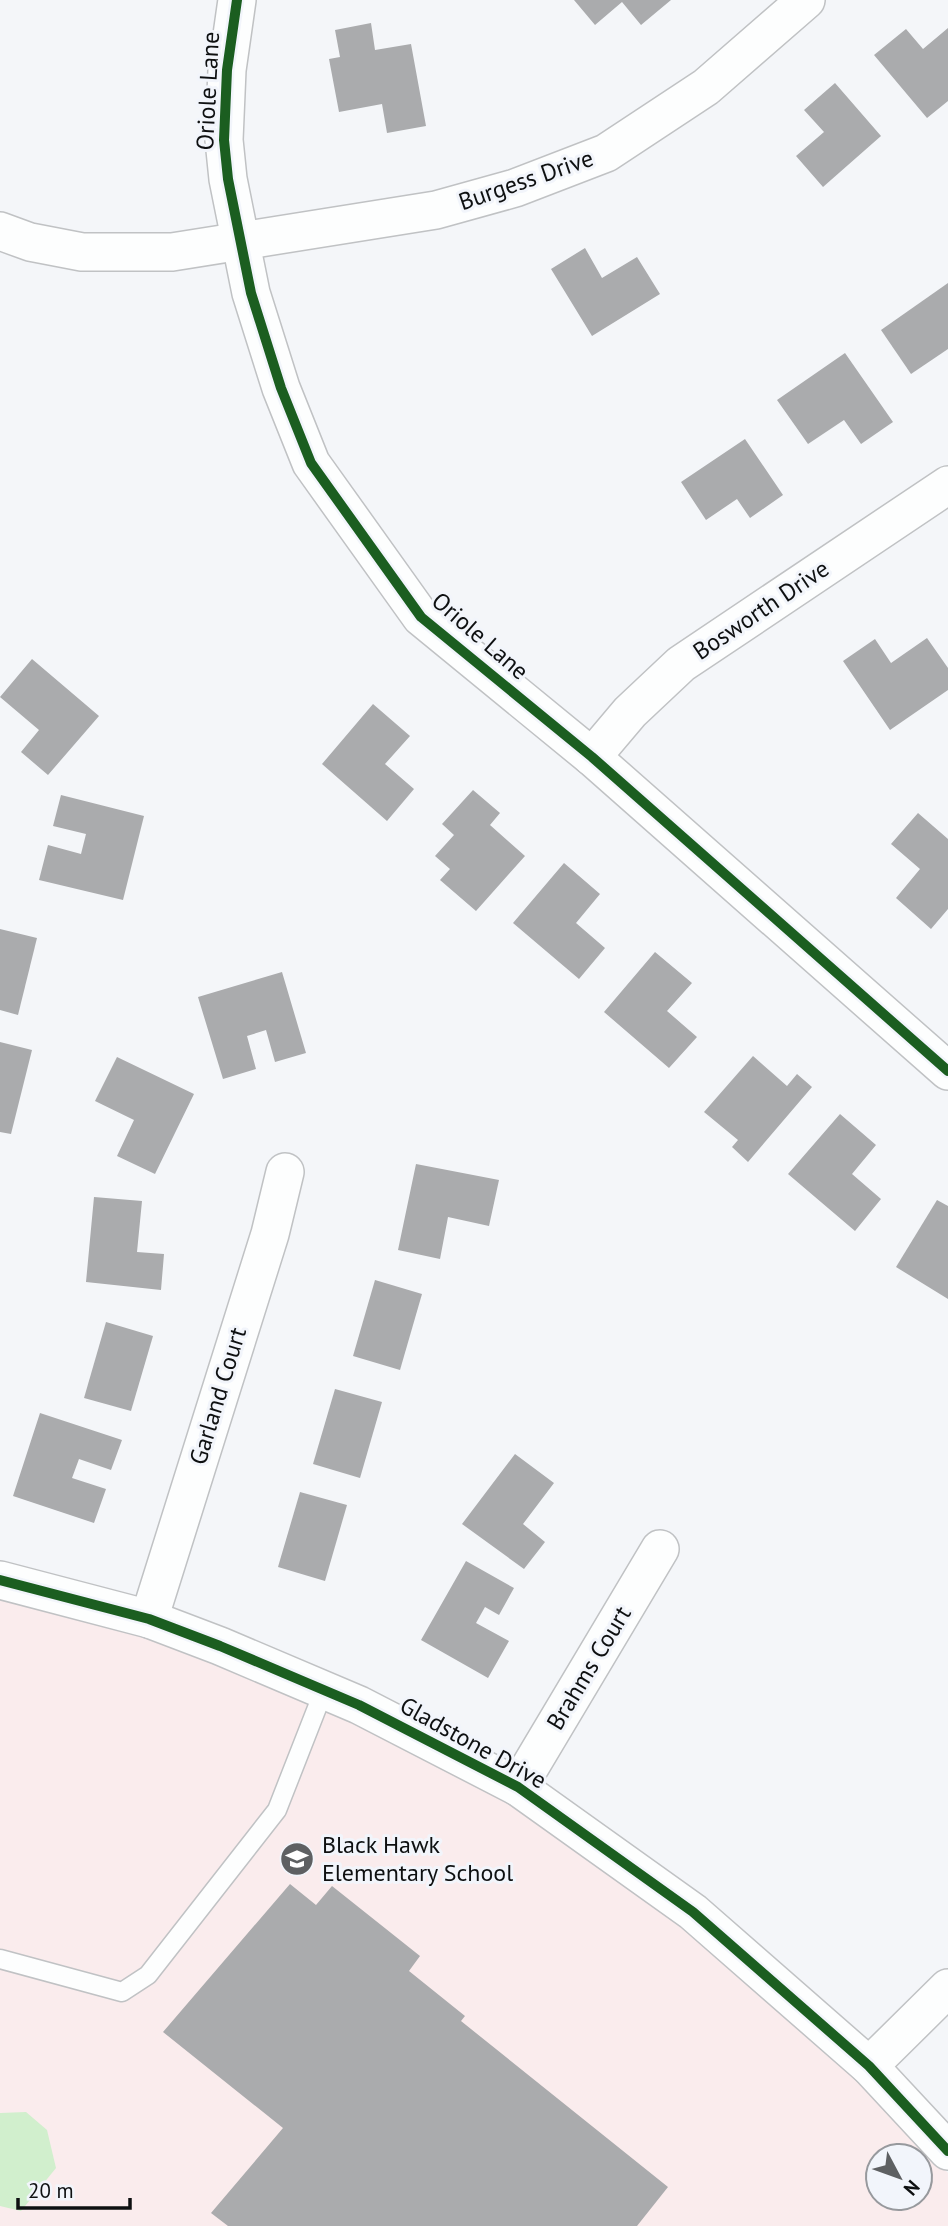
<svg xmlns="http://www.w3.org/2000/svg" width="948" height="2226" viewBox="0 0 948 2226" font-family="'PT Sans',sans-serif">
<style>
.education{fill:#faeced;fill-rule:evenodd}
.green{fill:#d1efcd}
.building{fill:#aaabad}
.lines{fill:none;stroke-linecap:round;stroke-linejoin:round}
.service-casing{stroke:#c0c2c4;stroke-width:21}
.minor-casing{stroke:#c0c2c4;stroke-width:40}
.service{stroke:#fdfefe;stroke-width:18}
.minor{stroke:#fdfefe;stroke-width:37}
.cycleway-casing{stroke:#f2f5fb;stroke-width:15}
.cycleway{stroke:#1b5e20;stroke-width:10}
.labels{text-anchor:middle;stroke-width:6;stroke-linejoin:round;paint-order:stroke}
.street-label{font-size:24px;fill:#0e1011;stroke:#f2f5fb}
.poi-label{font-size:24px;fill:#0e1011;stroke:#f2f5fb;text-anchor:start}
</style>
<rect width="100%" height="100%" fill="#f4f6f9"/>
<path class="education" d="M0 1597 122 1628 313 1700 509 1798 678 1920 858 2078 948 2173V2226H0ZM878 2156H920V2198H878Z"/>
<polygon class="green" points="26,2112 47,2130 56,2168 21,2211 0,2206 0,2113"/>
<g class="building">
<polygon points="574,0 671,0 641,25 622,2 595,25"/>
<polygon points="371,23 375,50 411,44 426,126 387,133 382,104 339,112 329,59 340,57 335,30"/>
<polygon points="948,28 948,101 927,118 874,55 906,29 923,49"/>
<polygon points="835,83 881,136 823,187 796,156 824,132 804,110"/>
<polygon points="585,248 602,278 637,257 660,294 592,336 551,269"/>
<polygon points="948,283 948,349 911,374 881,330"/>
<polygon points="845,353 893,422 861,444 844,420 808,444 777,400"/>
<polygon points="745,439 783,495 750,518 737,499 706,520 681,482"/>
<polygon points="927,638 948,668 948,690 890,730 843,661 875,639 891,663"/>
<polygon points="32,659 99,716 48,775 21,752 39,730 0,697"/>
<polygon points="373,704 410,736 385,764 414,789 387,821 322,764"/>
<polygon points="473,790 500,813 490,825 525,856 476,911 440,880 450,869 435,856 454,835 442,824"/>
<polygon points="61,795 144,816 123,900 39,880 48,845 81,854 86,834 53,826"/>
<polygon points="918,813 948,839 948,909 931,929 896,898 920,869 891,844"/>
<polygon points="564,863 600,894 576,923 605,948 579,979 513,923"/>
<polygon points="0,929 37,938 18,1015 0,1010"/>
<polygon points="655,952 692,983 667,1011 697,1037 669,1068 604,1012"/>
<polygon points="282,972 306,1053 275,1062 266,1030 247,1036 256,1069 223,1079 198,997"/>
<polygon points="0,1042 32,1050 11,1134 0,1132"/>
<polygon points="753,1056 787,1086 797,1074 812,1087 748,1162 732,1147 738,1140 704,1112"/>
<polygon points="117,1057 194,1094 155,1174 117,1156 134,1120 95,1101"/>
<polygon points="840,1114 876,1145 852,1174 881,1199 855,1231 788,1174"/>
<polygon points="416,1164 499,1180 489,1226 448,1217 440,1259 398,1250"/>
<polygon points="94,1197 142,1201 137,1252 164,1254 161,1290 86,1282"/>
<polygon points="937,1200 948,1206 948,1299 896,1267"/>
<polygon points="375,1280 422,1294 400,1370 353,1356"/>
<polygon points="106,1322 153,1336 131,1411 84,1398"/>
<polygon points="335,1389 382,1402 360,1478 313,1464"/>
<polygon points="40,1413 122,1440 111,1470 79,1459 72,1478 106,1489 94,1523 13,1496"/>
<polygon points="515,1454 554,1483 523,1524 545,1542 524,1569 462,1524"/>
<polygon points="300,1492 347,1505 325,1581 278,1567"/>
<polygon points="466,1561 514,1588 499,1615 485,1607 476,1623 509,1641 488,1678 421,1640"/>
<polygon points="290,1884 316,1905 332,1886 420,1956 409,1971 465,2016 461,2021 668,2187 637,2226 228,2226 211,2213 283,2128 163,2032"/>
</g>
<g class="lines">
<g class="service-casing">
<polyline id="service" points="0,1959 122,1992 148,1975 277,1810 324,1690"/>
</g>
<g class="minor-casing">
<g id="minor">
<polyline points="237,0 227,70 224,140 228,179 251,293 281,388 311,463 421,617 592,757 948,1071"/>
<polyline points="0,231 30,242 82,252 172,252 436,210 515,188 606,153 706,87 806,0"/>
<polyline points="592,757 630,712 681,664 948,485"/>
<polyline points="0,1580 149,1619 220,1646 359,1705 518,1787 693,1912 869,2066 948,2151"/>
<polyline points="149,1619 270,1234 285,1172"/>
<polyline points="518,1787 660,1549"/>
<polyline points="869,2066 948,1988"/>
</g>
</g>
<use href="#service" class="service"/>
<use href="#minor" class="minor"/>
<g class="cycleway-casing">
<g id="cycleway">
<polyline points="237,0 227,70 224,140 228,179 251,293 281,388 311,463 421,617 592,757 948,1071"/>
<polyline points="0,1580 149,1619 220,1646 359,1705 518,1787 693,1912 869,2066 948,2151"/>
</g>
</g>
<use href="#cycleway" class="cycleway"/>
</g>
<defs>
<g id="school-disc" transform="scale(1.75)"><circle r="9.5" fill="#5e6062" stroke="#f2f5fb"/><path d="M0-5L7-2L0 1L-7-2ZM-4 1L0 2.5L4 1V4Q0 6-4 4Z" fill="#fff"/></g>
</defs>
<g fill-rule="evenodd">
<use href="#school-disc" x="297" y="1859"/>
</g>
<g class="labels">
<g class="street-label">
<text transform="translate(208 91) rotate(-87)" y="8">Oriole Lane</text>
<text transform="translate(526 180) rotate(-19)" y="8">Burgess Drive</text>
<text transform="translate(761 610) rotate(-34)" y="8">Bosworth Drive</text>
<text transform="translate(480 636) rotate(41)" y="8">Oriole Lane</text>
<text transform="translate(218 1396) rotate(-73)" y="8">Garland Court</text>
<text transform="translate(589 1668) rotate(-59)" y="8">Brahms Court</text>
<text transform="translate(473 1743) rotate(29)" y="8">Gladstone Drive</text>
</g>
<g class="poi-label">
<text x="322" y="1853">Black Hawk<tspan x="322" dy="28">Elementary School</tspan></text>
</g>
</g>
<g transform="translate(899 2177) rotate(131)"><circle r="33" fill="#f2f5fb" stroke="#97999d" stroke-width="2"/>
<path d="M0-5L12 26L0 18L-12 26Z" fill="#5e6062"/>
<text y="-10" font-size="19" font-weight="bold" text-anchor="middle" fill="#0e1011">N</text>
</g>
<path d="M18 2198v10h112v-10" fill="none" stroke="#0e1011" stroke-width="3.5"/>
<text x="28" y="2198" font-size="21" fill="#0e1011" stroke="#f2f5fb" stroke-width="5" paint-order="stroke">20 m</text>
</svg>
